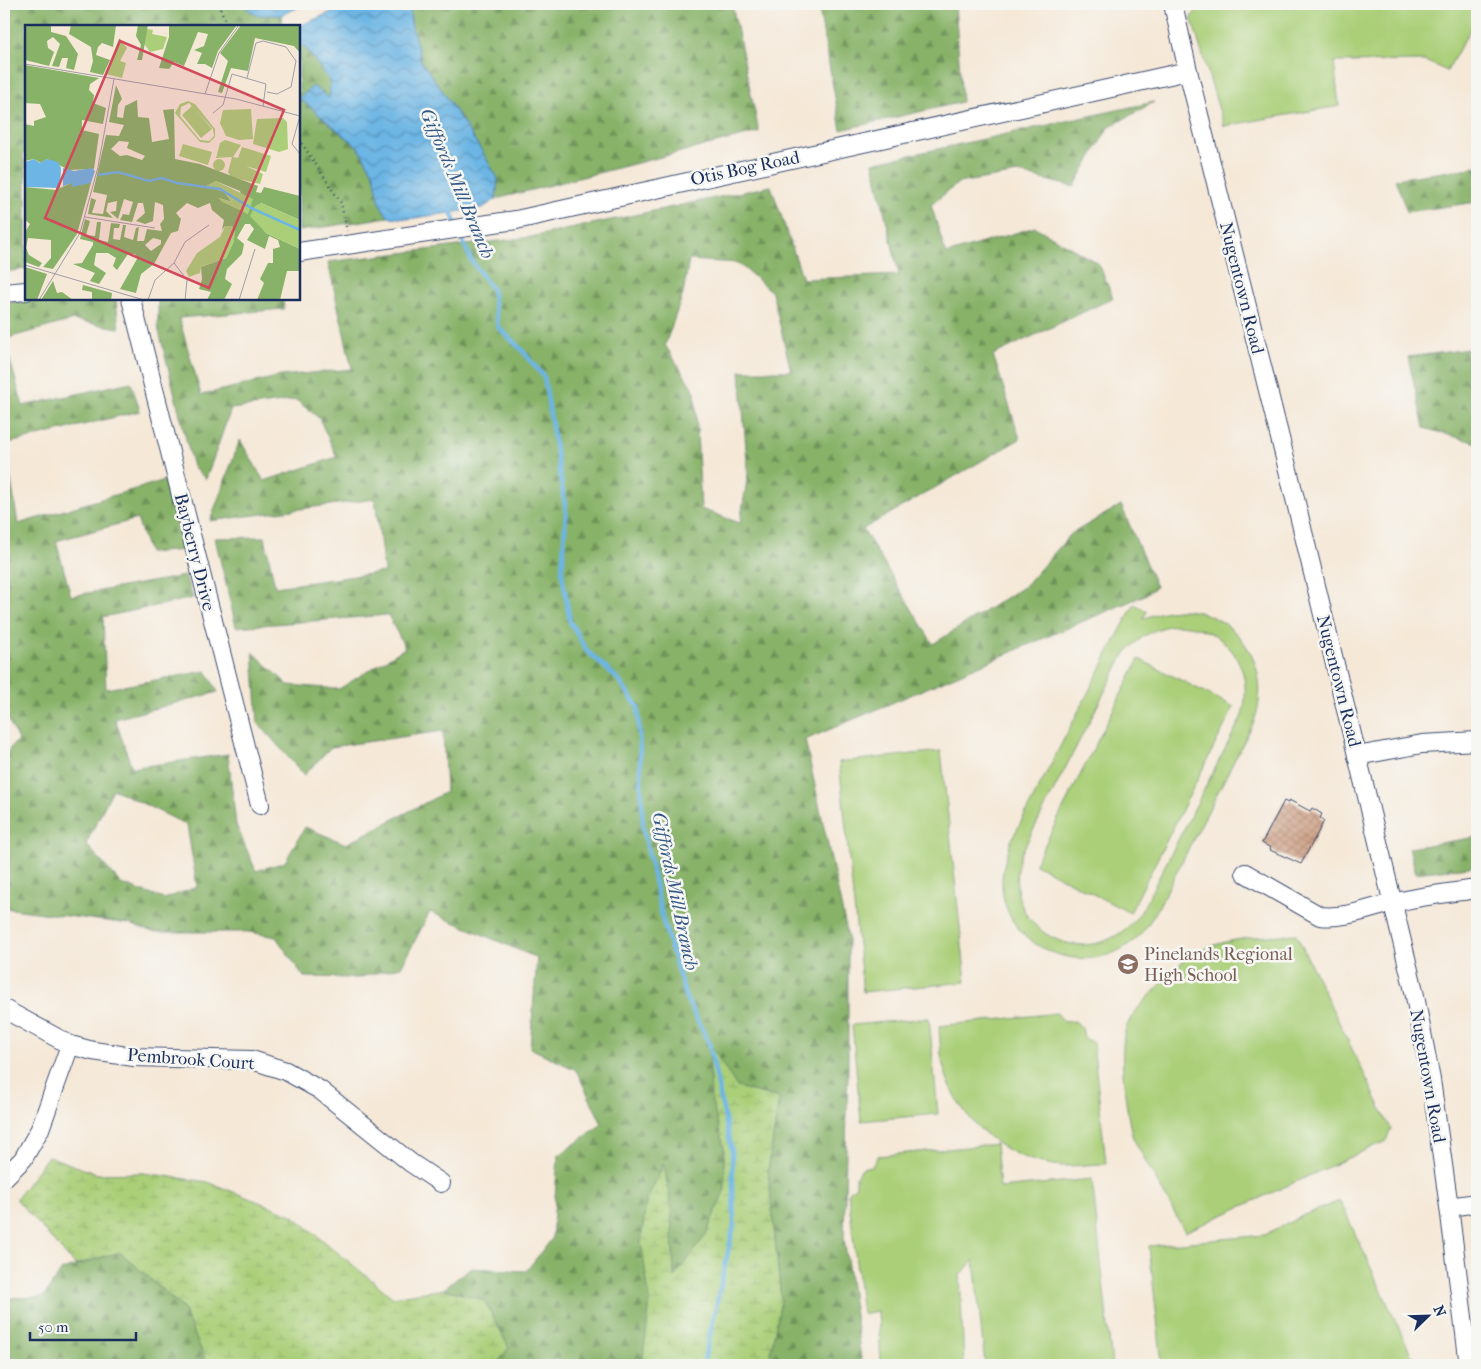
<svg xmlns="http://www.w3.org/2000/svg" width="1481" height="1369" viewBox="0 0 1481 1369" font-family="'IM FELL French Canon',serif">
<style>
.green{fill:#aacf78;stroke:#627f6b;fill-rule:evenodd}
.forest{fill:url(#forest-firs);stroke:#517063;fill-rule:evenodd}
.wetland{fill:url(#wetland-marsh);stroke:#627f6b}
.water{fill:url(#water-waves);stroke:#4472a1}
.lines{fill:none;stroke-linecap:round;stroke-linejoin:round}
.stream{stroke:#6cb5e4;stroke-width:4.5}
.building{fill:url(#building-cross-hatch)}
.minor-casing{stroke:#3c4b70;stroke-width:20}
.path{stroke:#3c4b70;stroke-width:2.5;stroke-dasharray:1 4;stroke-linecap:butt}
.minor{stroke:#fff;stroke-width:18}
.labels{text-anchor:middle;stroke-width:5;stroke-linejoin:round;paint-order:stroke}
.street-label{font-size:18px;fill:#1b2f5e;stroke:#f6f6f2}
.education-label{font-size:18px;fill:#785e54;stroke:#f6f6f2;text-anchor:start}
.water-label{font-size:19px;font-style:italic;fill:#335786;stroke:#f6f6f2}
.inset-river{fill:none;stroke:#6cb5e4;stroke-width:2.5}
.inset-road{fill:none;stroke:#9e9ea7;stroke-width:1}
.view{fill:#d1495b;fill-opacity:0.15;stroke:#d1495b;stroke-width:2.5}
.inset-edge{fill:none;stroke:#1b2f5e;stroke-width:2.5}
</style>
<defs>
<pattern id="forest-firs" width="22" height="20" patternUnits="userSpaceOnUse" patternTransform="scale(1.25)"><rect width="22" height="20" fill="#87b268"/><path d="M5 1l3.5 6h-7zM16 11l3.5 6h-7z" fill="#6e9159"/></pattern>
<pattern id="wetland-marsh" width="20" height="14" patternUnits="userSpaceOnUse" patternTransform="scale(1.25)"><rect width="20" height="14" fill="#aacf78"/><path d="M1 5h8M5 5V1M11 12h8M15 12V8" fill="none" stroke="#92b26a"/></pattern>
<pattern id="water-waves" width="16" height="10" patternUnits="userSpaceOnUse" patternTransform="scale(1.25)"><rect width="16" height="10" fill="#6cb5e4"/><path d="M0 5q4-4 8 0t8 0" fill="none" stroke="#5894bc"/></pattern>
<pattern id="building-cross-hatch" width="8" height="8" patternUnits="userSpaceOnUse" patternTransform="scale(1.25)"><rect width="8" height="8" fill="#cc997c"/><path d="M0 0l8 8M0 8l8-8" fill="none" stroke="#a57d69"/></pattern>
</defs>
<rect width="100%" height="100%" fill="#f6f6f2"/>
<filter id="ink" filterUnits="userSpaceOnUse"><feTurbulence type="fractalNoise" baseFrequency=".02" numOctaves="2"/><feDisplacementMap in="SourceGraphic" scale="10" xChannelSelector="R" yChannelSelector="G"/><feConvolveMatrix kernelMatrix="1 2 1 2 8 2 1 2 1" color-interpolation-filters="sRGB"/></filter>
<filter id="wash" filterUnits="userSpaceOnUse"><feTurbulence type="fractalNoise" baseFrequency=".0096" numOctaves="4" result="noise"/><feDisplacementMap in="SourceGraphic" scale="20" xChannelSelector="R" yChannelSelector="G"/><feGaussianBlur stdDeviation="1.12" result="paint"/><feColorMatrix in="noise" values="0 0 0 0 0 0 0 0 0 0 0 0 0 0 0 0 0 1.4 0 .05"/><feComposite in="paint" operator="in"/></filter>
<g filter="url(#wash)">
<rect width="100%" height="100%" fill="#f5e8d7"/>
<g class="green">
<polygon points="1203,4 1477,4 1477,17 1447,71 1425,61 1334,62 1339,106 1224,126 1191,17"/>
<path d="M1134 604 1147 611 1143 619C1154 614 1165 611 1177 610 1238 608 1277 671 1252 726L1157 910C1148 925 1140 938 1125 947 1075 978 1001 943 1002 882 1002 867 1007 855 1011 841ZM1175 625C1227 625 1257 669 1241 718L1142 910C1095 982 994 932 1021 854L1121 660C1134 641 1151 628 1175 625Z"/>
<polygon points="1139,659 1234,707 1130,913 1035,864"/>
<polygon points="941,751 966,982 863,992 839,762"/>
<path d="M1296 934 1391 1129 1386 1141 1185 1232 1133 1138C1126 1112 1118 1053 1126 1028 1132 1012 1147 999 1159 986 1168 977 1176 967 1186 959 1217 937 1260 937 1296 934Z"/>
<path d="M1057 1013 1064 1022 1075 1021 1082 1028 1084 1038 1093 1042 1106 1164C1092 1164 1078 1166 1064 1166 1008 1163 961 1124 945 1072 940 1057 940 1041 939 1026Z"/>
<polygon points="929,1018 938,1114 861,1121 852,1025"/>
<polygon points="996,1144 1000,1188 1092,1179 1112,1365 985,1365 974,1260 960,1275 964,1365 881,1365 878,1311 862,1314 848,1192 856,1186 856,1176 862,1168 872,1166 878,1156"/>
<polygon points="1340,1201 1416,1365 1162,1365 1149,1246 1264,1235 1304,1215"/>
</g>
<g class="forest">
<polygon points="4,4 241,4 256,15 281,15 282,26 26,26 26,153 23,156 26,170 26,269 4,272"/>
<polygon points="410,4 732,4 759,132 496,199 498,179 483,153 441,89 421,61 411,23"/>
<polygon points="818,4 955,4 962,102 841,130"/>
<polygon points="299,43 305,47 330,81 329,124 358,147 374,174 380,203 388,217 299,231"/>
<path d="M1154 102 1108 128 1074 187 1018 173 958 183 931 205 946 254 1035 227 1099 264 1113 298 993 355 1020 439 863 529 933 644 1026 585 1071 534 1121 505 1156 587 1145 595 805 740 848 937V1067L844 1238 862 1365H768L781 1300 768 1170 779 1098 737 1087 709 1044 711 1098 724 1148 725 1189 706 1235 674 1278 671 1208 663 1165 646 1202 641 1241 650 1302 642 1365H496L509 1348 484 1300 444 1289 470 1268 526 1271 552 1239 558 1156 602 1124 576 1070 530 1048 537 958 430 912 401 967 356 978 304 977 276 937 249 932H153L129 924 4 908V755L18 740 4 710V303L37 299H116L119 328 73 320 4 339 23 406 131 382 140 411 5 444 18 524 165 480 184 550 149 553 137 519 56 541 71 596 185 576 193 598 103 617 106 689 206 671 218 692 115 719 132 768 228 754 236 825 256 871 285 862 305 827 346 844 446 792 443 731 331 747 304 775 258 723 253 652 288 685 339 689 405 648 388 615 236 627 215 538 265 537 275 587 384 572 375 499 210 521 240 440 264 481 337 457 319 418 296 400 231 409 206 479 193 467 158 327V299H283L284 309 179 318 201 395 281 376 352 369 328 262 531 237 771 186 803 279 899 275 873 163ZM689 260 738 263 772 292 791 371H740L748 474 740 523 701 509 695 392 665 345 683 294ZM113 789 187 825 197 887 164 899 121 884 86 844Z"/>
<polygon points="1477,167 1477,202 1407,212 1395,179"/>
<polygon points="1477,348 1477,443 1424,428 1408,357"/>
<polygon points="1477,837 1477,866 1416,873 1409,848"/>
<polygon points="120,1252 183,1308 208,1365 4,1365 4,1298 43,1297 62,1270"/>
</g>
<g class="wetland">
<polygon points="709,1043 737,1087 779,1098 768,1170 781,1300 768,1365 642,1365 650,1302 641,1241 646,1202 664,1164 671,1208 674,1277 706,1235 725,1189 724,1148 711,1098"/>
<polygon points="48,1156 97,1174 143,1173 208,1182 292,1215 392,1297 444,1289 484,1300 509,1348 496,1365 208,1365 183,1308 120,1252 75,1265 16,1199"/>
</g>
<g class="water">
<polygon points="241,4 306,4 281,15 256,15"/>
<polygon points="350,4 410,4 411,23 421,61 441,89 483,153 498,179 496,199 483,208 409,219 388,217 380,204 374,174 358,147 299,98 313,86 329,98 330,81 305,47 299,43 299,26"/>
</g>
<g class="lines">
<g class="stream">
<polyline points="450,209 456,225"/>
<polyline points="459,232 471,260 492,289 498,327 521,349 544,377 566,512 562,573 570,622 587,651 617,678 638,707 643,828 663,921 686,998 709,1043 732,1152 734,1225 703,1365"/>
</g>
</g>
<g id="blocks">
<polygon class="building" points="1289,800 1310,811 1312,808 1322,814 1320,818 1324,821 1301,864 1270,850 1271,848 1262,843 1284,801 1288,803"/>
</g>
</g>
<g filter="url(#ink)">
<use href="#blocks" fill-opacity="0" stroke="#3c4b70" stroke-width="1"/>
<g class="lines">
<g class="minor-casing">
<g id="minor">
<polyline points="1173,4 1188,71 1290,478 1414,991 1431,1080 1449,1207 1469,1365"/>
<polyline points="299,252 516,220 1188,71"/>
<polyline points="4,293 26,291"/>
<polyline points="131,299 260,805"/>
<polyline points="1357,756 1422,744 1477,741"/>
<path d="M1245 873 1320 916C1346 919 1368 908 1393 903 1420 896 1449 893 1477 889"/>
<polyline points="4,1009 70,1045 93,1051 134,1057 252,1060 286,1071 320,1090 411,1163 441,1183"/>
<polyline points="4,1178 23,1159 40,1129 70,1045"/>
<polyline points="1449,1207 1477,1203"/>
</g>
</g>
<g class="path">
<polyline points="218,4 228,26"/>
<polyline points="299,139 341,203 347,231"/>
</g>
<use href="#minor" class="minor"/>
</g>
</g>
<defs>
<g id="school-disc" transform="scale(1.125)"><circle r="9.5" fill="#8d6e63" stroke="#f6f6f2"/><path d="M0-5L7-2L0 1L-7-2ZM-4 1L0 2.5L4 1V4Q0 6-4 4Z" fill="#fff"/></g>
</defs>
<g fill-rule="evenodd">
<use href="#school-disc" x="1128" y="964"/>
</g>
<g class="labels">
<g class="street-label">
<text transform="translate(745 168) rotate(-12)" y="6">Otis Bog Road</text>
<text transform="translate(1242 288) rotate(76)" y="6">Nugentown Road</text>
<text transform="translate(195 552) rotate(76)" y="6">Bayberry Drive</text>
<text transform="translate(1339 681) rotate(76)" y="6">Nugentown Road</text>
<text transform="translate(191 1059) rotate(4)" y="6">Pembrook Court</text>
<text transform="translate(1428 1076) rotate(80)" y="6">Nugentown Road</text>
</g>
<g class="education-label">
<text x="1144" y="960">Pinelands Regional<tspan x="1144" dy="21">High School</tspan></text>
</g>
<g class="water-label">
<text transform="translate(458 183) rotate(67)" y="7">Giffords Mill Branch</text>
<text transform="translate(676 891) rotate(78)" y="7">Giffords Mill Branch</text>
</g>
</g>
<g transform="translate(25 25)">
<rect width="275" height="275" fill="#f5e8d7"/>
<path d="M122 4 128 5 127 9 142 12 138 24 125 27 118 17ZM94 13 102 23 95 36 101 38 97 53 81 49ZM163 76 170 79 190 104V112L184 118 175 117 150 88 155 79ZM164 78 188 104 189 111 184 116 175 115 155 91 156 82ZM167 81 187 104 176 113 157 90ZM226 84 228 114 214 115 201 111 195 98 198 85ZM258 93 262 97 263 124 254 127 228 119 232 94ZM200 115 216 120 208 132 213 133 217 122 246 131 241 147 221 141 238 149 235 159 206 152 203 147 207 132 191 133 195 118ZM158 119 187 127 183 140 154 131ZM188 140a6 6 0 1 1 12 0a6 6 0 1 1-12 0Z" fill="#aacf78" fill-rule="evenodd"/>
<path d="M0 0H26V7L41 11 53 29 49 45 41 43 43 33H37L34 42 27 41 35 19 28 12 22 16 23 23 29 27 24 41 0 35ZM46 0H91L88 22 77 18 73 22 71 30 85 35 78 50 65 47 68 36 66 22 44 9ZM113 0H123L117 35H112L116 20 111 11ZM144 0H212L193 26 187 43 180 39H172L177 28 169 25 179 21 183 9 173 7 159 41 149 37 144 44 134 43 144 12ZM216 0H275V28L269 21 230 13 223 46 206 43 197 68 193 67 203 36 195 28ZM0 40 74 53 65 59 64 65 69 70 68 78 81 83 78 99 57 95V105L74 109 69 144 44 145 22 134 16 138 9 134 0 136V99L9 101V96L21 92 15 79 0 78ZM91 60 97 74 93 80 92 92 98 93 100 81 112 75 113 92 124 93 127 117 144 114 138 85 149 84 150 134 175 139 233 161 231 167 236 168 239 162 275 171V195L236 178 234 199 241 208 275 224V246H262L255 275H232L239 258 235 254 243 238H248V224L255 222 253 215 244 211 240 224 222 215 229 204 225 199H220L212 213 219 219 217 229 202 244 200 254 207 259 199 275H182L186 267 174 264 177 254 176 242 201 233 209 216 200 201 197 205 199 195 187 185 185 178 173 183 162 178 151 188 156 194 153 206 146 208 129 239 116 249 111 268 95 264 112 234 110 229H103L92 245 88 241 91 233 83 228H71L69 240 81 248 74 259 65 256 70 248 48 239 57 238 68 220V217L55 214 60 194 65 196 61 210 70 211 72 197H76L74 215 83 217 86 198 95 199 94 203H89L88 214 95 215 98 200H101L99 212 108 215 111 203 114 202 112 216H119L122 204 137 206 135 199 139 194 138 180 130 177 128 196 120 199 111 196 120 188 118 178H113L107 197 95 195 98 189 104 190 108 177 99 174 93 194 85 187 91 186 92 176 83 178 81 186 88 193 63 189 66 173 71 175 67 188 78 189 82 170 68 167 81 110 94 111 99 100 84 97ZM94 116 104 117 102 123 120 131 117 135 102 130 95 131 86 124ZM191 156 215 166 223 189 194 173 207 177 199 167 182 161ZM128 213 136 215V219L126 226 120 220ZM46 158H66L52 209 28 244 18 242 26 233V215L3 213 1 223 4 230 17 238 14 242 0 237V207L5 199 0 195V162L31 165ZM0 242 22 249 12 275H0ZM28 256 32 268 37 267 48 275H16ZM58 260 87 268 86 275H67V267L57 265Z" fill="#87b268" fill-rule="evenodd"/>
<path d="M191 156 228 174 223 189 197 177 193 173 207 177 199 167 181 161ZM236 178 275 195V224L241 208 225 191 230 181ZM200 201H207L210 206 209 216 201 233 176 242 175 248 164 252 161 246 172 228 195 212Z" fill="#aacf78"/>
<path d="M9 134 15 138 22 134 33 137 36 143 35 163 0 162V137ZM38 143 49 146 67 143 70 146 66 158 47 162V158L38 161Z" fill="#6cb5e4"/>
<path class="inset-river" d="M73 150 93 147 124 156 137 153 152 158 195 164 226 183 275 205"/>
<path class="inset-road" d="M0 39 211 74 275 91M222 53 231 18 238 16 261 22 271 36 266 62 252 69 242 67M180 69 194 28 214 0M188 88 198 80 207 49 241 59 238 81M275 91 267 119 275 129M60 192 130 203M149 238 162 255 160 275M0 240 119 275M14 275 55 208 73 142 89 54M123 275 130 255 149 238 160 217 184 200M214 275 230 224"/>
<path class="view" d="M95 16 259 85 184 263 20 193Z"/>
<rect width="275" height="275" class="inset-edge"/>
</g>
<rect width="1481" height="1369" fill="none" stroke="#f6f6f2" stroke-width="20"/>
<g transform="translate(1428 1316) rotate(67)" stroke="#f6f6f2" stroke-width="4" paint-order="stroke">
<path d="M0-4L9 19L0 12L-9 19Z" fill="#1b2f5e"/>
<text y="-8" font-size="14" font-weight="bold" text-anchor="middle" fill="#1b2f5e">N</text>
</g>
<path d="M30 1332v8h106v-8" fill="none" stroke="#1b2f5e" stroke-width="2.5"/>
<text x="38" y="1332" font-size="15" fill="#1b2f5e" stroke="#f6f6f2" stroke-width="4" paint-order="stroke">50 m</text>
</svg>
